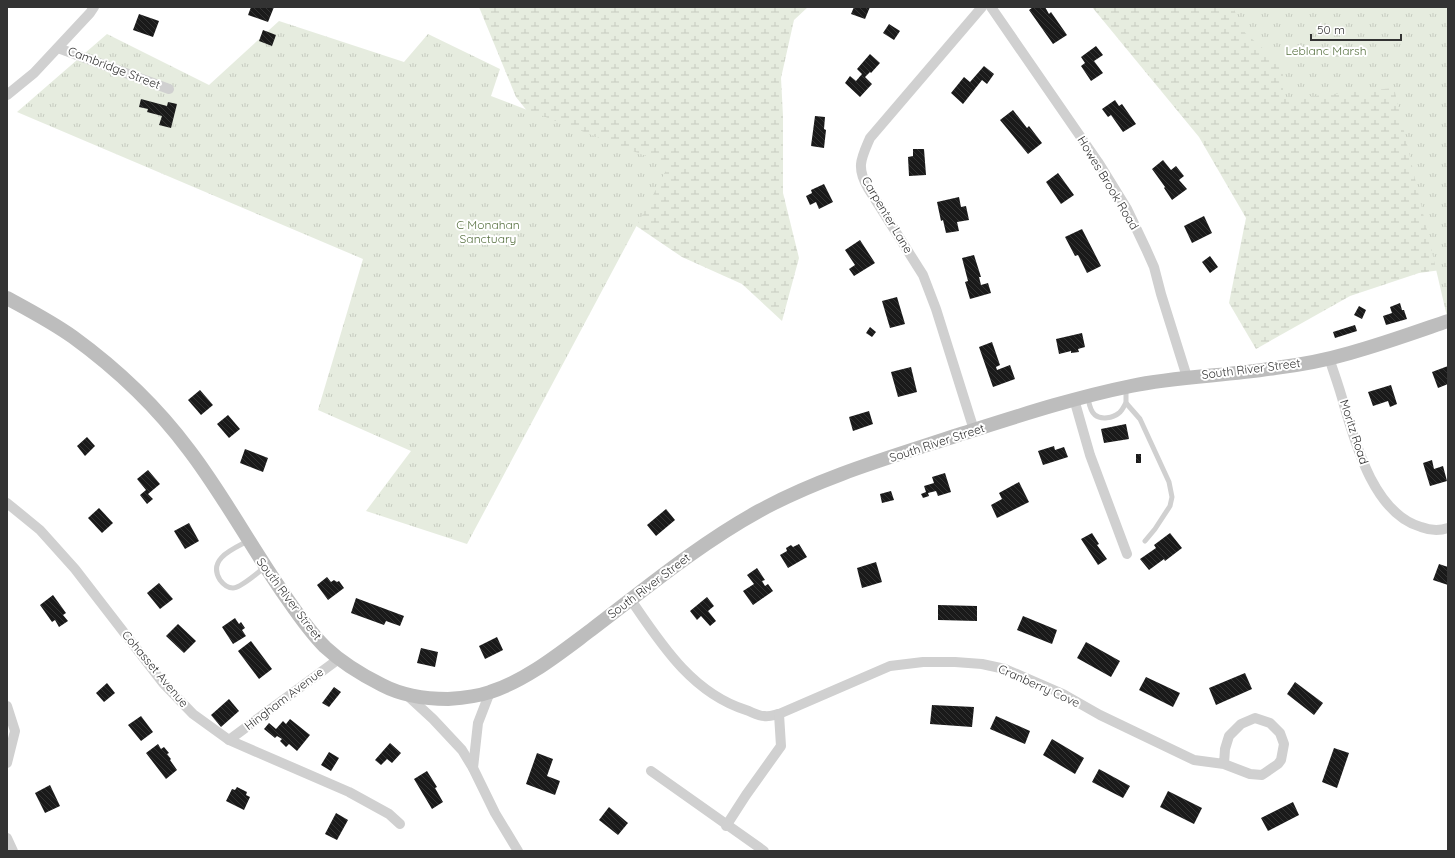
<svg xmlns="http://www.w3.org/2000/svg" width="1455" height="858" viewBox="0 0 1455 858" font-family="Quicksand,sans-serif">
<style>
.wetland{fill:url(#wetland-marsh)}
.park{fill:url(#park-tufts)}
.building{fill:url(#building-back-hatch)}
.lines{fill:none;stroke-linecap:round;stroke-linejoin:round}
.lane{stroke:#d0d0d0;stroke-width:5}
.street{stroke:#d0d0d0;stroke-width:10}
.secondary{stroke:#bdbdbd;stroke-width:14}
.labels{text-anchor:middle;stroke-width:4;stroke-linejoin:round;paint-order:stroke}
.park-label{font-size:12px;fill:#56703f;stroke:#fff}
.street-label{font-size:12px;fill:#333;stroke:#fff}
</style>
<defs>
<pattern id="wetland-marsh" width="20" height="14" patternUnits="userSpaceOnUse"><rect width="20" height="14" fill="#e6ecdf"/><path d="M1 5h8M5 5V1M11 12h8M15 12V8" fill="none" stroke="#c6cbc0"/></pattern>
<pattern id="park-tufts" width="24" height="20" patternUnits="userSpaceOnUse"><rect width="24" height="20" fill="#e6ecdf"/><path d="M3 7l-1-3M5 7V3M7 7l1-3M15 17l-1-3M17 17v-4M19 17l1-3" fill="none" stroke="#c6cbc0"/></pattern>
<pattern id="building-back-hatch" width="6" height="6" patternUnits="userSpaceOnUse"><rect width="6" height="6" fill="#1a1a1a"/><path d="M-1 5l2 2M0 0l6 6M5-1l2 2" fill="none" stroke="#333"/></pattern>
</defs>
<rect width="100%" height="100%" fill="#fff"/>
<g class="wetland">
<polygon points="479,7 808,7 794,20 781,78 783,116 783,193 799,258 782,321 742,284 682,257 620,215 551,141 516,97"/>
<polygon points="1092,7 1448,7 1448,269 1419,273 1350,296 1256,349 1229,303 1246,218 1199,137"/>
</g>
<g class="park">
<polygon points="1233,7 1448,7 1448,321 1394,88 1283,99 1283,66 1243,31"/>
<polygon points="279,21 404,62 428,34 500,69 491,96 669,165 467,544 366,511 411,451 318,410 363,259 17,112 107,34 209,85"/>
</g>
<g class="building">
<polygon points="251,7 274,7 268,22 248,15"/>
<polygon points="854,7 870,7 865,19 851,14"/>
<polygon points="1033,7 1045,7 1049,14 1051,12 1067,35 1053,44 1029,10"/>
<polygon points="139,14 159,21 153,37 133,30"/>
<polygon points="889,24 900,31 894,40 883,33"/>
<polygon points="263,30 276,35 272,46 259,41"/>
<polygon points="1096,46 1103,55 1094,61 1103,73 1091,81 1081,66 1085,63 1081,57"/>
<polygon points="870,54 880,63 871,73 870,72 865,77 872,84 860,97 845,83 850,76 856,81 862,74 857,69"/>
<polygon points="984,66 994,74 987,84 982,80 963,104 951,93 964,77 970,82"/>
<polygon points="141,99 167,106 168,102 177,104 171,128 159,125 162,116 147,112 148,109 139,107"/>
<polygon points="1115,100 1119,106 1122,104 1136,124 1123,132 1111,115 1108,117 1102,109"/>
<polygon points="1013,110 1027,128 1029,126 1042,143 1028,154 1000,120"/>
<polygon points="815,116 825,117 824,129 826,130 824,148 811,146"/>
<polygon points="913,149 924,149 926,175 909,176 908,157 913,156"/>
<polygon points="1163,160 1171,170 1176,166 1184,176 1179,180 1187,189 1172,200 1164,188 1165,187 1152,169"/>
<polygon points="1058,173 1074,195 1061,204 1046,182"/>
<polygon points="824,184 833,202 819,209 816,202 810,205 806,196 812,193 811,190"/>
<polygon points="959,197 961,207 966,206 969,220 957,222 959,231 946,233 943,220 941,221 937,202"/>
<polygon points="1204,216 1212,233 1192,243 1184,226"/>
<polygon points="1082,229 1101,266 1087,273 1078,255 1075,256 1065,237"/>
<polygon points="860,240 875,263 854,276 849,269 855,265 845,250"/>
<polygon points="974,255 981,277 979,277 981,285 988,283 991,293 970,299 965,282 968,281 962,258"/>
<polygon points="1210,256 1218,267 1210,273 1202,262"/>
<polygon points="897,297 905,324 890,328 882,301"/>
<polygon points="1400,303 1402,310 1404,310 1407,319 1386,325 1383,316 1392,313 1390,307"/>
<polygon points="1359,306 1366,310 1362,319 1354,315"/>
<polygon points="1355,325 1357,331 1335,338 1333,332"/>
<polygon points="870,327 876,332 872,337 866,333"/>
<polygon points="1082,333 1085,347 1078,349 1079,352 1071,353 1071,351 1059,354 1056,339"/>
<polygon points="992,342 1000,365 996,367 997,370 1010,365 1015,379 993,387 979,347"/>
<polygon points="1448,366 1448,384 1438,388 1432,372"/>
<polygon points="911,367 917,392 898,397 891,372"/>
<polygon points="1391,385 1397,404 1390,407 1388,401 1373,406 1368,392"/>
<polygon points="200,390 213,405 201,415 188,400"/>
<polygon points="869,411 873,424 853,431 849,417"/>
<polygon points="228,415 240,429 229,438 217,424"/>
<polygon points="1126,424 1129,439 1104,443 1101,429"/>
<polygon points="87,437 95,446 85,456 77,446"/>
<polygon points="1054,446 1055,450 1064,447 1068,457 1043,465 1038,451"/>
<polygon points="245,449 268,458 263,472 240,463"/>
<rect x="1136" y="454" width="5" height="9"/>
<polygon points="1432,460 1434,469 1443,466 1447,481 1430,486 1423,463"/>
<polygon points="148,470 160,484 148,494 153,499 147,504 140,495 146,490 137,479"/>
<polygon points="945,473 951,492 938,496 936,491 928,493 929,496 923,498 921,494 926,492 924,486 934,483 932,477"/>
<polygon points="1019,482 1029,502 997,518 991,505 1002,499 999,493"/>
<polygon points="891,491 894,500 882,503 880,494"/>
<polygon points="99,508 113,523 102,533 88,518"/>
<polygon points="666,509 675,520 656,536 647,525"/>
<polygon points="189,523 199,541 185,549 174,531"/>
<polygon points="1092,533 1099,544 1097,545 1107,559 1098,565 1081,539"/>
<polygon points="1170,533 1182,548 1165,561 1164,559 1149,570 1140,559 1156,548 1154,545"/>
<polygon points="799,544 807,557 788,568 780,555 787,551 786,548 791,545 793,547"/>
<polygon points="876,562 882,582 862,588 857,568"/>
<polygon points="1439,564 1448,567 1448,585 1433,580"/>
<polygon points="757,568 765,580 762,581 765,586 768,584 773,591 753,605 743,591 754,584 747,575"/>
<polygon points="327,577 331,582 334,580 337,582 339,581 344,588 328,600 317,585"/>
<polygon points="159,583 173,599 160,609 147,593"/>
<polygon points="53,595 66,613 63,615 68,621 59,627 55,620 52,622 40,605"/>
<polygon points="707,597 714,606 708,611 716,621 710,626 701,616 697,620 690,611"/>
<polygon points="356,598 404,616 400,626 386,621 384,625 351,613"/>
<polygon points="938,605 977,606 977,621 938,620"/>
<polygon points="1023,616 1057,630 1052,644 1017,630"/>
<polygon points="235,618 239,624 241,622 245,628 242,630 246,636 233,644 222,627"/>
<polygon points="178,624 196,641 184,653 166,636"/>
<polygon points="497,637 503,650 485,659 479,646"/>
<polygon points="251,641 272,669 259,679 238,651"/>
<polygon points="1086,642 1120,661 1111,677 1077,658"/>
<polygon points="421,648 438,652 435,667 417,663"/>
<polygon points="1245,673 1252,689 1216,705 1209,688"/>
<polygon points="1146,677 1180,693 1173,707 1139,690"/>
<polygon points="1295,682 1323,703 1314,715 1287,694"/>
<polygon points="107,683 115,693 104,702 96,693"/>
<polygon points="334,687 341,692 329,707 322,703"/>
<polygon points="229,699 239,711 221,727 211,715"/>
<polygon points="932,705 974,707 972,727 930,724"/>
<polygon points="141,716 153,732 141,741 128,725"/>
<polygon points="996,716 1030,731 1025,744 990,729"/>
<polygon points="290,719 310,735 297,751 289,744 286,747 280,741 282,739 277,736 275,738 264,729 269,723 276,729 283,721 286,724"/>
<polygon points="1052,739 1084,758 1075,774 1043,755"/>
<polygon points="390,743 401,753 392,763 387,759 381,765 375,760"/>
<polygon points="158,744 161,749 164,747 169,753 167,754 171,759 170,760 177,770 166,779 146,753"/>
<polygon points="1334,748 1349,753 1337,788 1322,782"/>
<polygon points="329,752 339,758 331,771 321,765"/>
<polygon points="537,753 553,759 547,776 560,781 555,795 526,784"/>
<polygon points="1099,769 1130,786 1123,798 1092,782"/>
<polygon points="427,771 437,787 435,788 443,802 432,809 414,779"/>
<polygon points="50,785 60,806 45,813 35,793"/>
<polygon points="237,787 247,792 246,795 250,797 244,810 226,801 232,789 235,790"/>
<polygon points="1168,791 1202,808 1194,824 1160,807"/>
<polygon points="1293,802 1299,815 1268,831 1261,818"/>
<polygon points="609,807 628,823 618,835 599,820"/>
<polygon points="336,813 348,820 337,840 325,834"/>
</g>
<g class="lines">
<g class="lane">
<polyline points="1126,388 1126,403 1140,419 1169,482 1172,497 1170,506 1155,529 1145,541"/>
<path d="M1088 398C1089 403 1090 411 1095 415 1101 420 1113 418 1119 413 1122 411 1124 406 1126 403"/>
<path d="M248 541C233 549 207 559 220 580 223 584 228 588 233 588 241 588 257 573 264 568"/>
</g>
<g class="street">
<polyline points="991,7 1098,162 1127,209 1146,249 1154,267 1161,294 1187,377"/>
<polyline points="58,48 169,89"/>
<polyline points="7,95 34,73 90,13 94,7"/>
<path d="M1329 358C1334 373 1340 389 1344 405 1356 446 1375 514 1421 527 1429 530 1439 531 1448 528"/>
<polyline points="1074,399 1090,455 1127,554"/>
<path d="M974 430 936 309 923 275 868 188C856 167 861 159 870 138L982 7"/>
<polyline points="7,503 40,530 75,569 163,683 193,714 229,740 349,792 389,814 400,824"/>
<path d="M631 600C661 644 692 693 746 710 752 712 758 716 764 716 769 717 774 715 779 714L890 666 923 662H955L982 664 1005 669 1063 694 1100 715 1194 760 1224 764 1250 774 1262 775 1278 764 1281 760 1284 744 1280 733 1270 723 1255 718 1241 724 1229 736 1225 749 1224 764"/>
<polyline points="408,696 433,719 462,750 473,768 495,813 518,851"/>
<polyline points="7,706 15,731 7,763"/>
<polyline points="229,740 340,658"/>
<polyline points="473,768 478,723 490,692"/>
<polyline points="651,771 764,851"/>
<polyline points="726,826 746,795 781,746 779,714"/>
<polyline points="7,838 13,851"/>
</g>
<path class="secondary" d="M7 298C29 310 52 322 73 337 117 369 157 407 189 450 225 497 253 551 288 600 299 616 311 633 325 647 341 662 362 675 382 685 403 696 424 699 448 699 462 698 476 697 490 692 527 680 560 653 591 630 645 589 699 544 759 511 821 477 891 457 958 435 1015 417 1072 398 1131 386 1178 376 1227 376 1275 368 1300 365 1326 360 1350 353 1383 344 1416 332 1448 321"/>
</g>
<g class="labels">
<g class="park-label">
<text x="1326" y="55">Leblanc Marsh</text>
<text x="488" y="229">C Monahan<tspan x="488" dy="14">Sanctuary</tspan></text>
</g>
<g class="street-label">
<text transform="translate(114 68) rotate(21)" y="4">Cambridge Street</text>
<text transform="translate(1108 183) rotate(59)" y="4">Howes Brook Road</text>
<text transform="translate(887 215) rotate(59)" y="4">Carpenter Lane</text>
<text transform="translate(1251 369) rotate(-7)" y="4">South River Street</text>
<text transform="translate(1354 432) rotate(72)" y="4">Moritz Road</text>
<text transform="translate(937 443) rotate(-18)" y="4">South River Street</text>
<text transform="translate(649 586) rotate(-37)" y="4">South River Street</text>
<text transform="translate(289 599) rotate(53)" y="4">South River Street</text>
<text transform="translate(155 669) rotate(50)" y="4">Cohasset Avenue</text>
<text transform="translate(1039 686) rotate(24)" y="4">Cranberry Cove</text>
<text transform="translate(284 699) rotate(-37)" y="4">Hingham Avenue</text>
</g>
</g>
<rect width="1455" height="858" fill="none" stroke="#333333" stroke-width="16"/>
<path d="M1311 34v6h90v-6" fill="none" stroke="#333333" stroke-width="2"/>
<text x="1317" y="34" font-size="12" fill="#333333" stroke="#ffffff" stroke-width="3" paint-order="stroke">50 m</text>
</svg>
